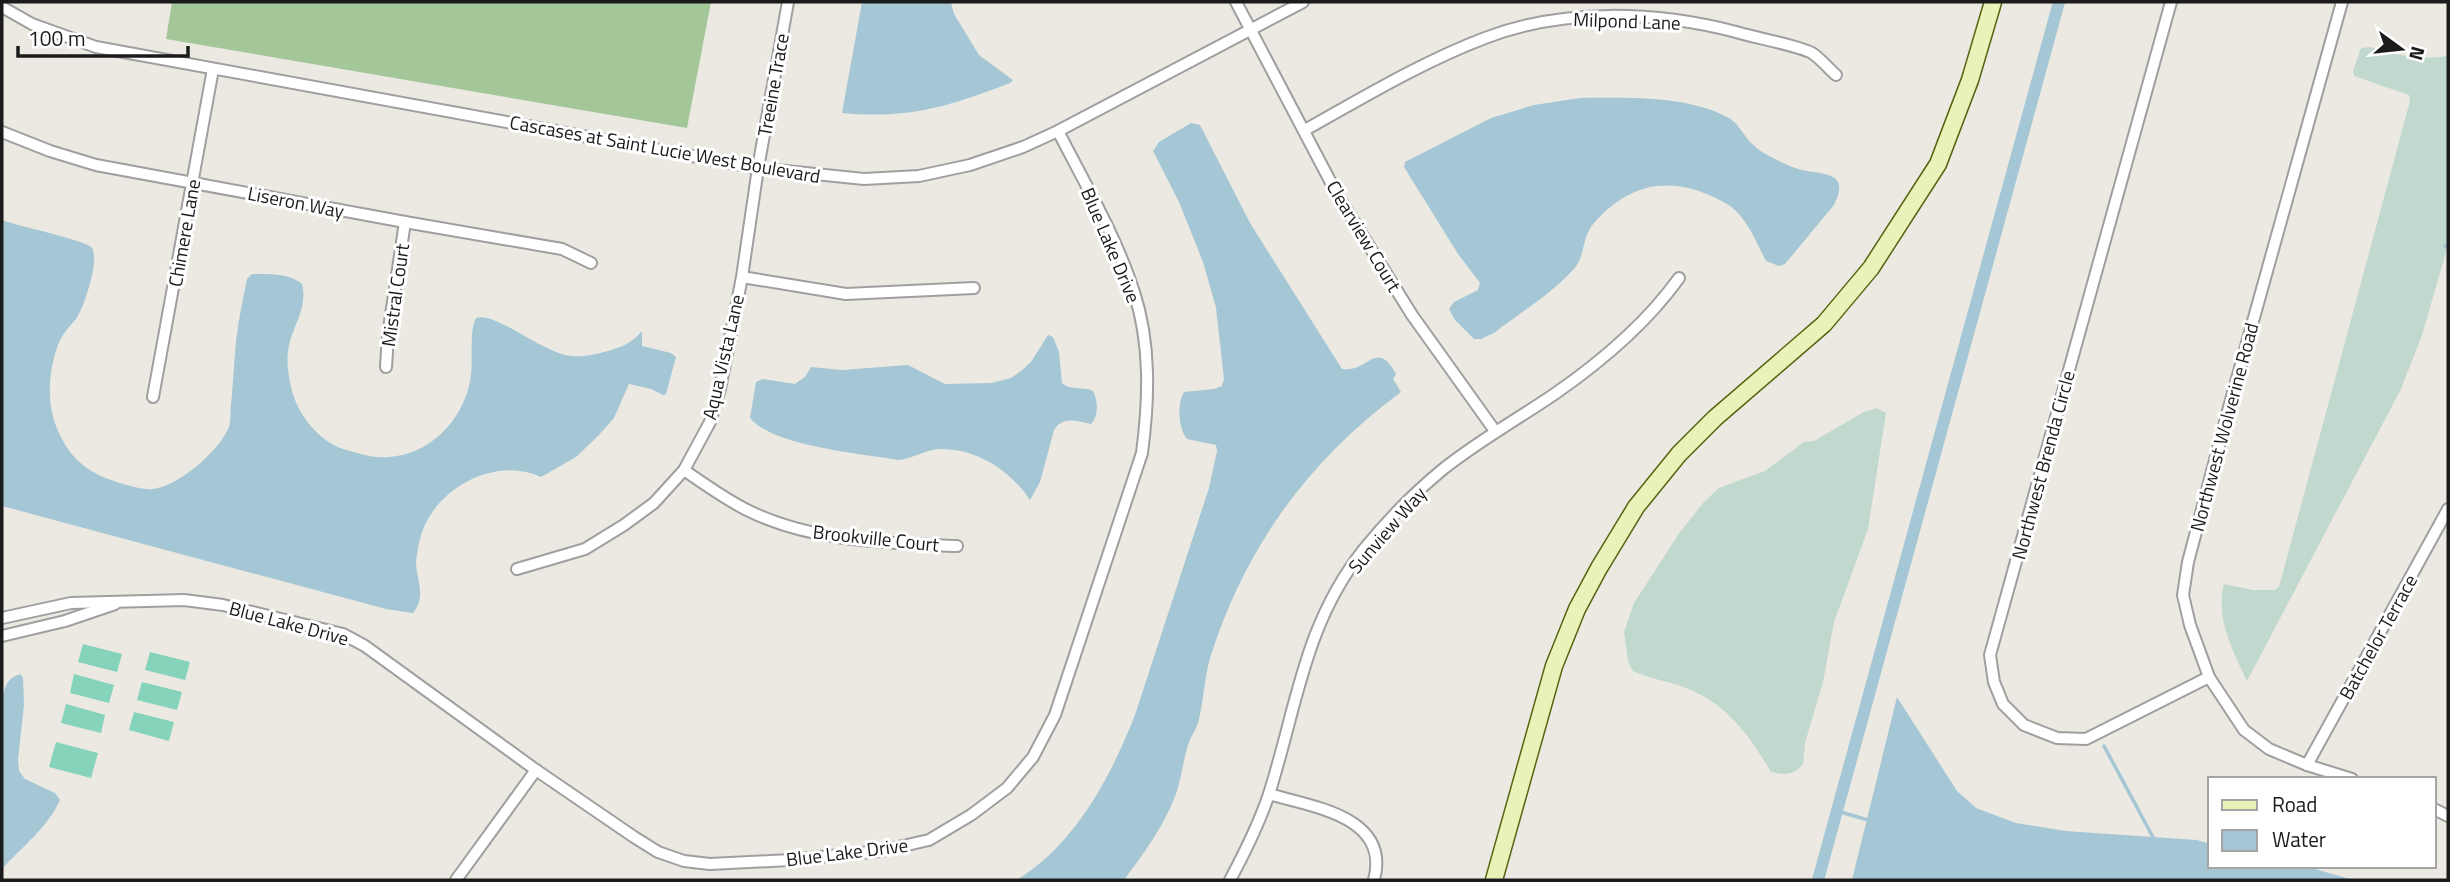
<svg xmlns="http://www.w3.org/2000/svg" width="2450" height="882" viewBox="0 0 2450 882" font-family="'Titillium Web',sans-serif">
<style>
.forest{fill:#a4c79a}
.wetland{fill:#c0d8ce}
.pitch{fill:#86d3bb}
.water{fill:#a5c7d5}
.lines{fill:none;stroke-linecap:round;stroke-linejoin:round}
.stream{stroke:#a5c7d5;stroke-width:3.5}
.canal{stroke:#a5c7d5;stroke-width:12}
.street-casing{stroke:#9f9f9f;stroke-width:14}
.secondary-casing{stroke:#55640f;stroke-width:19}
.street{stroke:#fff;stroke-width:10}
.secondary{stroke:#ebf2b9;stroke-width:16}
.labels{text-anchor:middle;stroke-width:6;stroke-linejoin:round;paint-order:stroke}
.street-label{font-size:19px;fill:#1b1b1b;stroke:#fff}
</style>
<rect width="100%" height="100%" fill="#ebe9e1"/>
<polygon class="forest" points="172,2 711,2 687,128 166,39"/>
<g class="wetland">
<path d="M2371 47C2397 56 2420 60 2448 56V245L2422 335 2401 389 2247 681C2233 651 2215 618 2224 584L2253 590H2275L2279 587 2410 101 2409 95 2354 76 2353 71 2361 48Z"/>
<path d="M1877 408 1886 413 1868 529 1834 622 1823 682 1805 743 1803 764C1793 776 1785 775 1771 772 1750 736 1726 703 1686 688 1668 681 1650 679 1633 671L1628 661 1624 632 1634 603 1680 532 1704 502 1719 488 1765 471 1804 442 1814 441 1864 412Z"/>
</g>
<g class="pitch">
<polygon points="83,644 122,654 117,672 78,662"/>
<polygon points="150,652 190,662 185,680 145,670"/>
<polygon points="74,674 114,685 109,703 70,693"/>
<polygon points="142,682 182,692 177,710 137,700"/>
<polygon points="66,704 105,715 101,733 61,723"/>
<polygon points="134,712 174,722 169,741 129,730"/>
<polygon points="56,742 98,753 91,778 49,767"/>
</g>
<g class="water">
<path d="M862 2H951L954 14 979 55 1013 80 1010 83C948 107 909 119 842 113Z"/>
<path d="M1580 98C1626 98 1687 95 1729 118 1738 123 1743 134 1750 142 1758 150 1767 155 1777 160 1785 164 1794 168 1802 170 1826 175 1850 172 1834 205L1785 264 1779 266 1766 261C1757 244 1750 225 1736 211 1729 204 1718 199 1709 195 1664 176 1627 186 1594 223 1581 238 1586 256 1573 270 1551 294 1520 313 1494 333L1481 339H1474L1455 320 1449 309 1454 302 1478 290 1480 283 1458 254 1404 167 1405 162 1491 118 1534 105Z"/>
<path d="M1191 123 1200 125 1250 223 1342 369C1369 373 1376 338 1396 374L1393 379 1401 392C1309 460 1246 546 1211 655 1204 677 1204 701 1198 723 1196 730 1191 736 1189 742 1183 759 1182 777 1176 794 1164 826 1144 853 1124 880H1017C1076 843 1110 778 1135 715L1209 488 1217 451 1216 445 1187 439C1178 428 1177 404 1184 392L1214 389 1222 386 1224 379 1216 308 1203 262 1179 202 1153 151 1159 142Z"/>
<path d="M2 220C16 226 87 240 92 248 100 259 84 308 76 319 69 327 62 334 58 345 48 372 46 406 59 433 73 464 94 476 127 485 134 487 145 490 153 489 179 486 219 451 229 427 231 421 230 412 231 405 233 384 234 363 236 342 238 321 243 300 247 279L252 274C268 274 290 273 302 284 308 306 294 324 289 345 286 360 288 373 291 387 297 415 321 445 350 451 358 453 367 456 376 457 425 461 465 422 471 375 473 359 469 330 476 318 495 311 542 353 571 356 582 357 594 355 604 352 620 348 631 344 642 331V346L671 353 676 357 666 394 663 395 651 389 629 384 614 418 598 436 576 457 541 477C494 455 432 490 420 539 418 546 417 554 416 561 416 579 427 597 413 613L386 609 2 506Z"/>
<path d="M1048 335 1053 337 1059 352 1062 383C1071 391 1083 386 1093 391 1098 401 1099 416 1091 424 1076 421 1063 416 1054 430L1040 482 1030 500C1010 470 976 448 939 449 925 450 912 459 898 460 862 454 772 446 750 418L756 382 763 379 795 384 805 377 811 367 842 370 908 365 945 384 991 383 1011 378 1021 371 1031 362Z"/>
<path d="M20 674 23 678 24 705 18 759 19 771 25 779 55 793 60 800C49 826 21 848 2 869L3 697C5 685 8 678 20 674Z"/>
<polygon points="1897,697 1957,791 1976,808 2016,823 2065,831 2197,840 2210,844 2210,866 2305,866 2353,880 1852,880"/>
</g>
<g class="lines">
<g class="stream">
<polyline points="2445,246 2448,247"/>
<polyline points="2104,746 2154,839"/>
<polyline points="1837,811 1868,820"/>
</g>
<polyline class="canal" points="1818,880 2059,2"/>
<g class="street-casing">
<g id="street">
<polyline points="1236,2 1338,196 1412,315 1495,431"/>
<polyline points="2171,2 1990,655 1994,682 2003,704 2024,725 2057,738 2086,739 2209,677"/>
<polyline points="2342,2 2228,411 2188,562 2183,595 2190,625 2209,677 2244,730 2269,749 2307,765 2352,779"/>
<polyline points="2,7 32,24 96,47 758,168 864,179 919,176 970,165 1023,147 1058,131 1303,2"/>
<path d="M1305 130C1364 97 1422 62 1485 38 1563 8 1655 11 1736 32 1752 37 1800 46 1812 53 1821 59 1828 68 1836 75"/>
<polyline points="2,132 50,151 96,165 405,222 562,249 591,263"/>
<polyline points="742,277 846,294 974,288"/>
<polyline points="386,367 388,335 405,222"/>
<polyline points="153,397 213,69"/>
<path d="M684 470C704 484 725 499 747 510 811 542 887 543 957 546"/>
<polyline points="517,569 585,549 624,525 654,503 684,470 710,422 720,389 742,277 758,168 788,2"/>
<path d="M2 618 71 603 184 600 223 605 343 634 365 646 536 770 634 837 658 852 684 861 710 864 790 860 881 851 929 840 971 815 1007 788 1033 757 1055 715 1142 453C1149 400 1151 344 1134 292 1116 236 1085 184 1058 131"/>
<polyline points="2,636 65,621 115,604"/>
<polyline points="2307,765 2448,509"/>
<path d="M1269 794C1312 807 1391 816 1374 880"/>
<polyline points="2434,809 2448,816"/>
<polyline points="456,880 536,770"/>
<path d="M1230 880C1245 852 1259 824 1269 794 1297 706 1304 624 1364 549 1387 521 1414 493 1442 470 1478 441 1518 419 1556 393 1602 361 1646 324 1679 278"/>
</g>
</g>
<g class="secondary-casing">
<polyline id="secondary" points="1494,880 1554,666 1577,609 1599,568 1636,507 1679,454 1715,418 1824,324 1871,268 1938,164 1970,80 1993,2"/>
</g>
<use href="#street" class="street"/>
<use href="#secondary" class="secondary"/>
</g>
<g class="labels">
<g class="street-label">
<text transform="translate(1627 21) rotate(2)" y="7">Milpond Lane</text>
<text transform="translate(773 85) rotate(-80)" y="7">Treeine Trace</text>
<text transform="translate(665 149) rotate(10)" y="7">Cascases at Saint Lucie West Boulevard</text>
<text transform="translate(296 202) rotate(11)" y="7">Liseron Way</text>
<text transform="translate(184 233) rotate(-80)" y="7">Chimere Lane</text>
<text transform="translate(1364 236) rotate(59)" y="7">Clearview Court</text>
<text transform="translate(1111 245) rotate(67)" y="7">Blue Lake Drive</text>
<text transform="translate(395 295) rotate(-82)" y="7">Mistral Court</text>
<text transform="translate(723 357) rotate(-77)" y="7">Aqua Vista Lane</text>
<text transform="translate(2224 427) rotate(-75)" y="7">Northwest Wolverine Road</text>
<text transform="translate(2043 465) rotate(-75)" y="7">Northwest Brenda Circle</text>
<text transform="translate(1387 530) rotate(-49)" y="7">Sunview Way</text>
<text transform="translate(876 538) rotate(6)" y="7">Brookville Court</text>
<text transform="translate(289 623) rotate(15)" y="7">Blue Lake Drive</text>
<text transform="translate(2378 637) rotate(-61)" y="7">Batchelor Terrace</text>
<text transform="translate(847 852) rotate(-7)" y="7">Blue Lake Drive</text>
</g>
</g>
<rect width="2450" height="882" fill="none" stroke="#1b1b1b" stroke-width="7"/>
<rect x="2208" y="777" width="228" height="91" fill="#ffffff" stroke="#a4a4a4" stroke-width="2"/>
<rect x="2222" y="800" width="35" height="10" fill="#ebf2b9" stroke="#a4a4a4" stroke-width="2"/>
<text x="2272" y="812" font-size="21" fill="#1b1b1b">Road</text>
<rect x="2222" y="830" width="35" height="21" fill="#a5c7d5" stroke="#a4a4a4" stroke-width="2"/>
<text x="2272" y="847" font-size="21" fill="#1b1b1b">Water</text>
<g transform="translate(2401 49) rotate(105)" stroke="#ffffff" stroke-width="5" paint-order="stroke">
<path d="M0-5L12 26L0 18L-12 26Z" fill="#1b1b1b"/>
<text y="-10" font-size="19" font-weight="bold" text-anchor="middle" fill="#1b1b1b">N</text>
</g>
<path d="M18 46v10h170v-10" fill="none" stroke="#1b1b1b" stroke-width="3.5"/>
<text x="28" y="46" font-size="21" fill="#1b1b1b" stroke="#ffffff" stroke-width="5" paint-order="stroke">100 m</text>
</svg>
